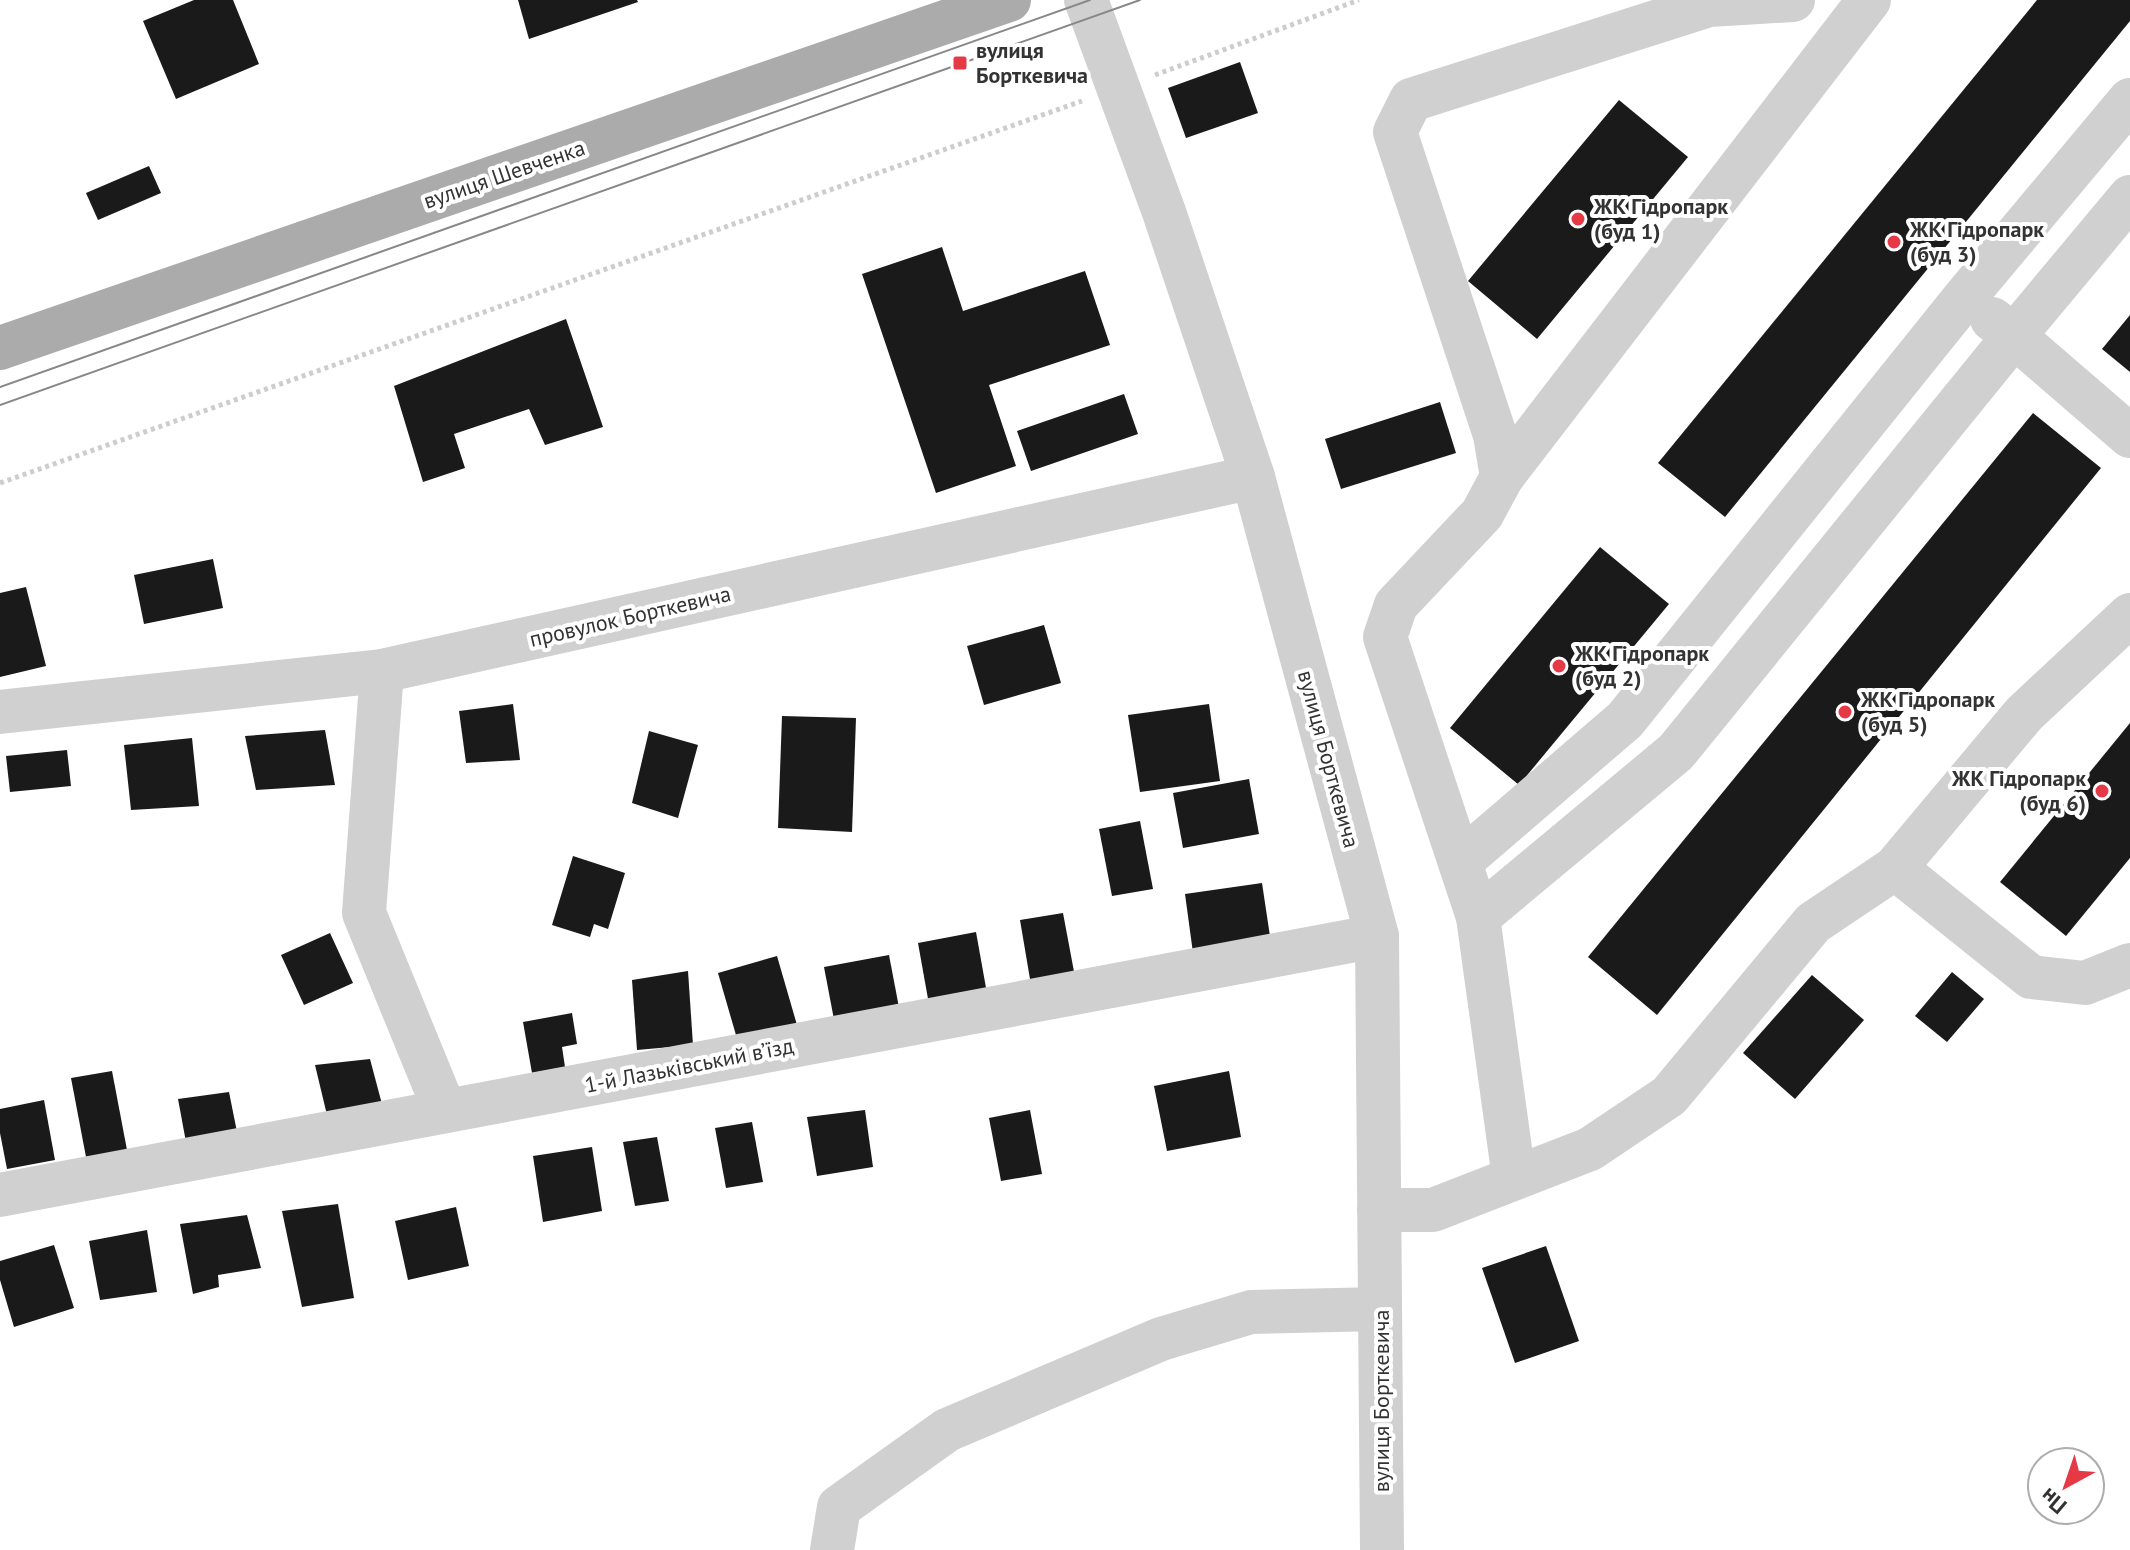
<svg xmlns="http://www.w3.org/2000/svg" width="2130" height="1550" viewBox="0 0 2130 1550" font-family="'PT Sans',sans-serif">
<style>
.building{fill:#1a1a1a}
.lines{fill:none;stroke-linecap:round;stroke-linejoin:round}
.path{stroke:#cdcdcd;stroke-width:5;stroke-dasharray:4 4;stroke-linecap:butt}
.minor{stroke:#d0d0d0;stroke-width:44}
.major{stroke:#ababab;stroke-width:44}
.tram{stroke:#888;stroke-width:2}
.poi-dot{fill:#e63946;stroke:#fff;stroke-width:3}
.labels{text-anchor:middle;stroke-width:8;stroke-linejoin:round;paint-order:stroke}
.poi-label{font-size:22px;font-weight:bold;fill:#333;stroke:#fff;text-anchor:start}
.street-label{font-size:22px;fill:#333;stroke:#fff}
</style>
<rect width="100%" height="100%" fill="#fff"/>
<g class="building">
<polygon points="194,0 233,0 259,64 176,99 143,21"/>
<polygon points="518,0 637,0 638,2 529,39"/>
<polygon points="2037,0 2130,0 2130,21 1725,517 1658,463"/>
<polygon points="1240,62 1258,113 1186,138 1168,88"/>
<polygon points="1619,100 1688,157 1537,339 1468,281"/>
<polygon points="149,166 161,193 98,220 86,193"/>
<polygon points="942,247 963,311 1085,271 1110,345 989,385 1016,466 936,493 862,274"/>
<polygon points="2130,315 2130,372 2102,349"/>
<polygon points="566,319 603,427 545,445 529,409 454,434 465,468 423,482 394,386"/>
<polygon points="1124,394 1138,434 1031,471 1017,431"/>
<polygon points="1440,402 1456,453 1341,489 1325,439"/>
<polygon points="2033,413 2101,468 1657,1015 1588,957"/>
<polygon points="1600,547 1669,604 1519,785 1450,728"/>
<polygon points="213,559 223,608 144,624 134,575"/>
<polygon points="26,587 46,666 0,677 0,593"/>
<polygon points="1044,625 1061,683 984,705 967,646"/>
<polygon points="513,704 520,760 466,763 459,711"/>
<polygon points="1209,704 1220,781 1140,792 1128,715"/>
<polygon points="782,716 856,718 852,832 778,828"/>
<polygon points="2130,723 2130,858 2066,936 2000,882"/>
<polygon points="325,730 335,785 256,790 245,736"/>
<polygon points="649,731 698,745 678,818 632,803"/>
<polygon points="192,738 199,806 131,810 124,745"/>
<polygon points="67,750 71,786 10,792 6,756"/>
<polygon points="1249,779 1259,834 1183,848 1173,793"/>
<polygon points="1140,821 1153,889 1112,896 1099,829"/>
<polygon points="573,856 625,873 608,929 594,924 590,937 552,925"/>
<polygon points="1262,883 1271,943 1193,953 1185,894"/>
<polygon points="1063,913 1075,977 1031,985 1020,920"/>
<polygon points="976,932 988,999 930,1010 918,943"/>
<polygon points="330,933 353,983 304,1005 281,955"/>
<polygon points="889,955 901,1018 836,1030 824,967"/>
<polygon points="777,956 797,1025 738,1042 718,973"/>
<polygon points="688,971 693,1045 637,1050 632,980"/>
<polygon points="1952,972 1984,999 1947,1042 1915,1016"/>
<polygon points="1812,975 1864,1020 1795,1099 1743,1053"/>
<polygon points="572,1013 577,1044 562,1047 565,1067 532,1073 523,1022"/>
<polygon points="370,1059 383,1108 327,1115 315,1065"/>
<polygon points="112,1071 127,1150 86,1157 71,1078"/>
<polygon points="1229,1071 1241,1137 1167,1151 1154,1086"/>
<polygon points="229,1092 237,1132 186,1142 178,1099"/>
<polygon points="44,1100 55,1160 7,1169 0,1133 0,1109"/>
<polygon points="865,1110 873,1167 817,1176 807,1117"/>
<polygon points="1030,1110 1042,1174 1001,1181 989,1118"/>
<polygon points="752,1122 763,1182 726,1188 715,1128"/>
<polygon points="657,1137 669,1201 635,1206 623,1142"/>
<polygon points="592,1147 602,1211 543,1222 533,1156"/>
<polygon points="338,1204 354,1298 302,1307 282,1211"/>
<polygon points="456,1207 469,1266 408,1280 395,1221"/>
<polygon points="247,1215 261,1268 218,1275 219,1287 193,1294 180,1224"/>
<polygon points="147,1230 157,1292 100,1300 89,1241"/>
<polygon points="54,1245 74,1308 14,1327 0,1280 0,1261"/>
<polygon points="1546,1246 1579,1341 1515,1363 1482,1268"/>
</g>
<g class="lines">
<g class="path">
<polyline points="1155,75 1359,0"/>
<polyline points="0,483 1082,101"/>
</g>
<g class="minor">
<polyline points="1086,0 1164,212 1253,477 1377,936 1382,1550"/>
<polyline points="1869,0 1502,477 1482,514 1396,605 1385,637 1478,917 1676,752 2014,336 2130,436"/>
<polyline points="1992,319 2014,336 2130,197"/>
<polyline points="1502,477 1495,435 1395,132 1411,100 1709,5 1793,0"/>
<polyline points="382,671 364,913 445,1111"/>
<polyline points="0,712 382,671 1253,477"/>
<polyline points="1460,862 1625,720 1965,297 2130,100"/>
<polyline points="1895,868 2031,977 2085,983 2130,965"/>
<polyline points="1478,917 1514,1178"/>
<polyline points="0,1195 1377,936"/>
<polyline points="1379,1210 1433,1210 1590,1149 1669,1096 1813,923 1895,868 2024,714 2130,615"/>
<polyline points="832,1550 839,1507 947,1430 1161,1339 1251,1312 1380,1309"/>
</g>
<polyline class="major" points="0,348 1009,0"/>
<g class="tram">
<polyline points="0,387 1090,0"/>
<polyline points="0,405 1140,0"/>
</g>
</g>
<g class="poi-dot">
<rect x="952" y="55" width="16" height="16" rx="4"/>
<circle cx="1578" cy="219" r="8"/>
<circle cx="1894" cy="242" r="8"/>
<circle cx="1559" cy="666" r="8"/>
<circle cx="1845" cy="712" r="8"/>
<circle cx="2102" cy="791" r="8"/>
</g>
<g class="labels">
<g class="poi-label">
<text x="976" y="58">вулиця<tspan x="976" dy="25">Борткевича</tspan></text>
<text x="1594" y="214">ЖК Гідропарк<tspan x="1594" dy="25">(буд 1)</tspan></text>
<text x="1910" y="237">ЖК Гідропарк<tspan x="1910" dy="25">(буд 3)</tspan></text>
<text x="1575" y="661">ЖК Гідропарк<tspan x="1575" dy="25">(буд 2)</tspan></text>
<text x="1861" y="707">ЖК Гідропарк<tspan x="1861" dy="25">(буд 5)</tspan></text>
<text x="2086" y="786" text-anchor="end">ЖК Гідропарк<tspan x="2086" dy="25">(буд 6)</tspan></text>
</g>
<g class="street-label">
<text transform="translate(504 174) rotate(-19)" y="8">вулиця Шевченка</text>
<text transform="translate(630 616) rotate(-13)" y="8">провулок Борткевича</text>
<text transform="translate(1329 759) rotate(75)" y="8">вулиця Борткевича</text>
<text transform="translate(689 1065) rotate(-11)" y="8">1-й Лазьківський в’їзд</text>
<text transform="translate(1381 1401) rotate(-90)" y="8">вулиця Борткевича</text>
</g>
</g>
<g transform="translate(2066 1486) rotate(220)"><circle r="38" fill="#ffffff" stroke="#adadad" stroke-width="2"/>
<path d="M0-6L14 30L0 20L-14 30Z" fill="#e63946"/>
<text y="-12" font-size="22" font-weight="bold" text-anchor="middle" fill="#333333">Пн</text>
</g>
</svg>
